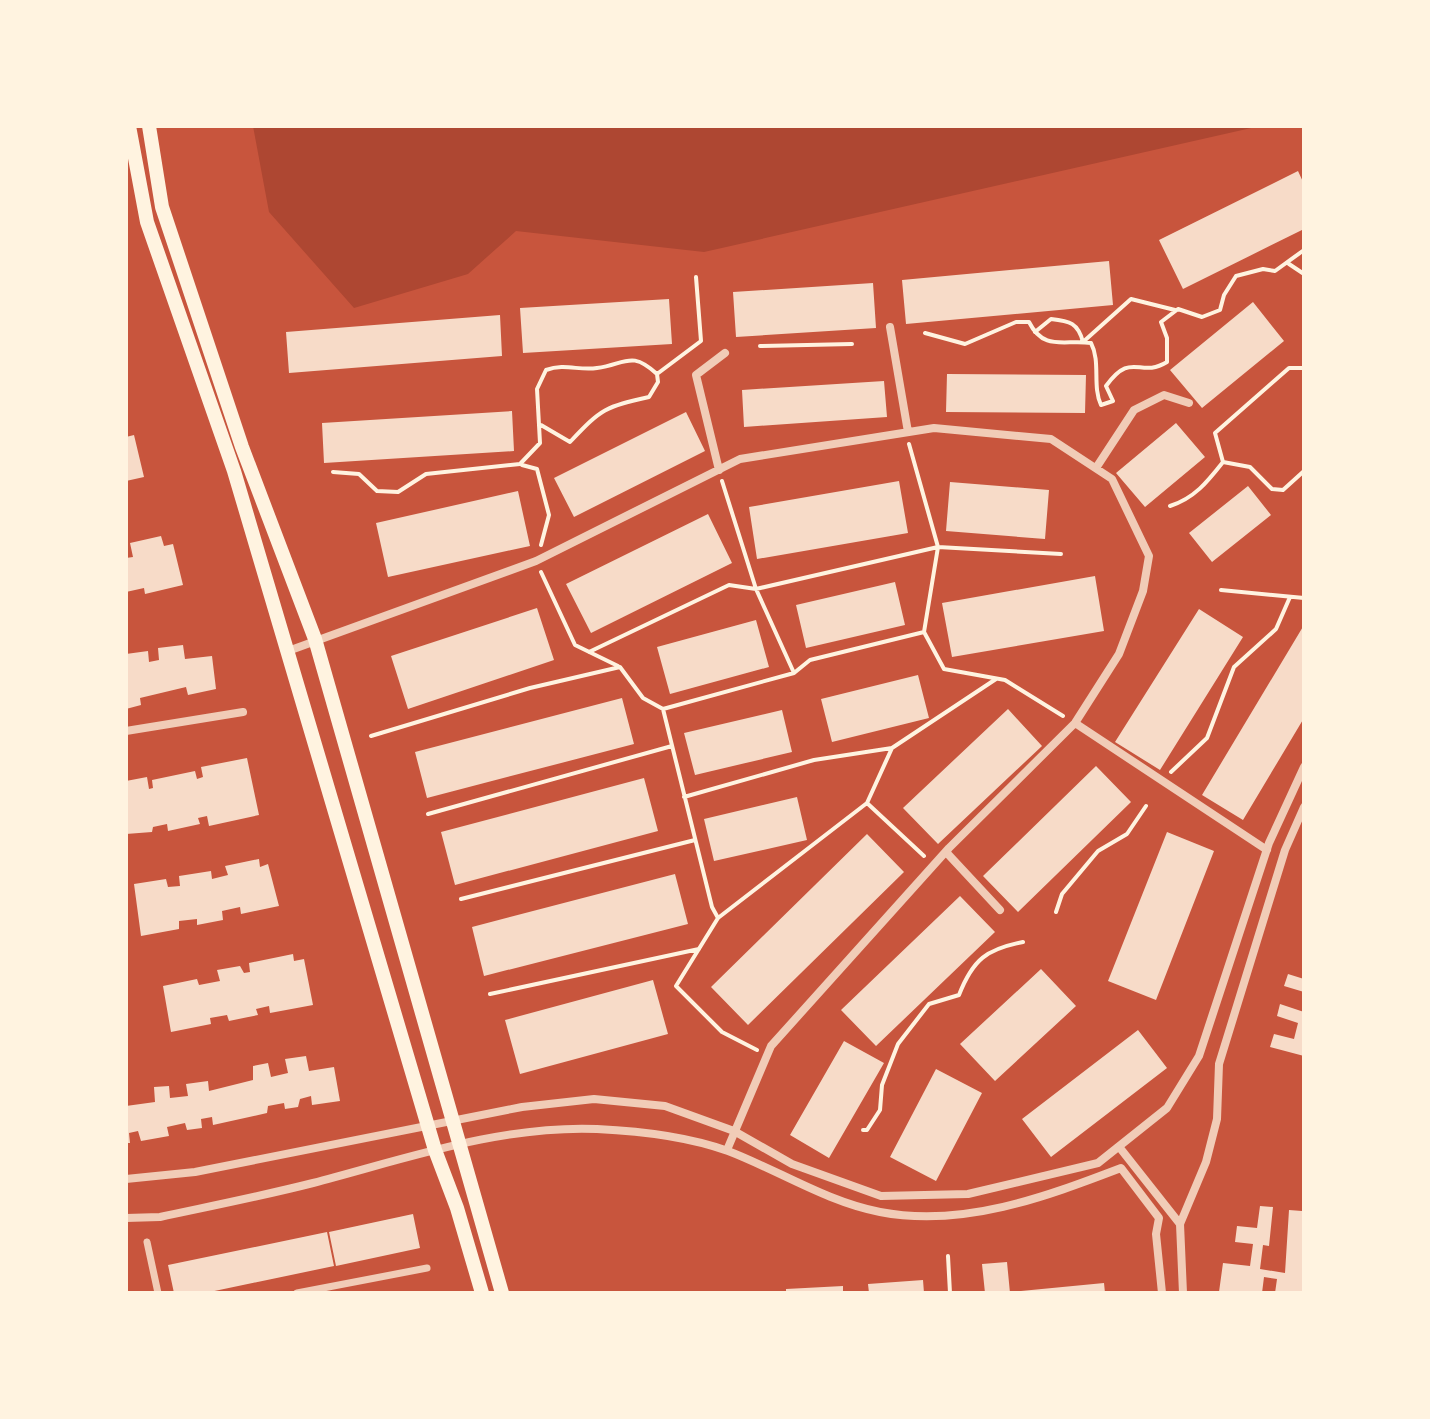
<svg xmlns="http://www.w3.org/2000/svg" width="1430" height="1419" viewBox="0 0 1430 1419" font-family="Georgia,serif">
	<rect width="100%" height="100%" fill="#c8553d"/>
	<!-- green -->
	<path fill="#ae4732" d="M 253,126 L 1260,126 L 704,252 L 516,231 L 468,274 L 354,308 L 269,212 Z"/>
	<!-- building -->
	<path fill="#f7dbc8" d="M 1298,171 L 1304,184 L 1304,229 L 1183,289 L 1159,240 Z
		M 1109,261 L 1113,305 L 906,324 L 902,280 Z
		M 873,283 L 876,328 L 736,337 L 733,292 Z
		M 669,299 L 672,344 L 523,353 L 520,308 Z
		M 1253,302 L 1284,341 L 1202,408 L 1170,370 Z
		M 500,315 L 502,356 L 289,373 L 286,332 Z
		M 947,374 L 1086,375 L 1085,413 L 946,412 Z
		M 884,381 L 887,417 L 744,427 L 742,390 Z
		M 512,411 L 514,451 L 324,463 L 322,423 Z
		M 686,412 L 705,451 L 574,517 L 554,478 Z
		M 1176,423 L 1205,457 L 1145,507 L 1116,473 Z
		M 134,435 L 144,477 L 126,481 L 126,437 Z
		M 899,481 L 908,533 L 757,559 L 749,507 Z
		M 950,482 L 1049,490 L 1045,539 L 946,531 Z
		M 1248,486 L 1271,515 L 1212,562 L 1189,533 Z
		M 518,491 L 530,546 L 388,577 L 376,523 Z
		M 708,514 L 732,563 L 591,633 L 566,584 Z
		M 161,536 L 164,546 L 173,544 L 183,585 L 145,594 L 144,588 L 126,592 L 126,558 L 133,557 L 130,543 Z
		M 1095,576 L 1104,631 L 952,657 L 942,603 Z
		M 895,582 L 905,625 L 806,648 L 796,605 Z
		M 537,608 L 554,660 L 408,709 L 391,656 Z
		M 1199,609 L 1243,637 L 1160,770 L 1115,742 Z
		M 756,620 L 769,667 L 670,694 L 657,647 Z
		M 1304,625 L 1304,718 L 1243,820 L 1202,795 Z
		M 183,645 L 185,659 L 212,656 L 216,689 L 188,695 L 186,687 L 140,698 L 141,705 L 126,709 L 126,654 L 148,651 L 149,662 L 159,660 L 158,648 Z
		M 918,675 L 929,718 L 832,742 L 821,699 Z
		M 622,698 L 634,744 L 427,798 L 415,752 Z
		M 1008,709 L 1042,746 L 938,844 L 903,808 Z
		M 782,710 L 792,752 L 695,775 L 684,733 Z
		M 247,758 L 259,815 L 209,826 L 207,816 L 198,818 L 200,824 L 168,831 L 167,824 L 153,827 L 152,832 L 126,834 L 126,781 L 147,777 L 149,789 L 153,788 L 152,780 L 195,771 L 197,779 L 203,777 L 201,767 Z
		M 1096,766 L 1131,802 L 1018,912 L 983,876 Z
		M 644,778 L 658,831 L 455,885 L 441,832 Z
		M 797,797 L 807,840 L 714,861 L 704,819 Z
		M 1167,832 L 1214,851 L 1156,1000 L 1108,981 Z
		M 867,834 L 904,872 L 748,1025 L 711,987 Z
		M 259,859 L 260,867 L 268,864 L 279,906 L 241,914 L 240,907 L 222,911 L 223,920 L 197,925 L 197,919 L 179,921 L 179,929 L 141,936 L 134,884 L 166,879 L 168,887 L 180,886 L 179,876 L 211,871 L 212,879 L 228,875 L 225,866 Z
		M 675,874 L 688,924 L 484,976 L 472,927 Z
		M 960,896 L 995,932 L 876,1046 L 841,1010 Z
		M 293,954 L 294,961 L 304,959 L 313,1005 L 270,1013 L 269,1006 L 256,1009 L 258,1015 L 229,1021 L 227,1015 L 210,1018 L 211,1024 L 171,1032 L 163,986 L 197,979 L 199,985 L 220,981 L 217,970 L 240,966 L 244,973 L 250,972 L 249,963 Z
		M 1041,969 L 1076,1006 L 995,1081 L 960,1044 Z
		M 1288,974 L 1304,979 L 1304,992 L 1284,986 Z
		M 653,980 L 668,1034 L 520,1074 L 505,1020 Z
		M 1280,1004 L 1304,1012 L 1304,1056 L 1270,1047 L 1274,1034 L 1294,1039 L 1298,1023 L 1277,1016 Z
		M 1138,1030 L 1167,1068 L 1051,1157 L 1022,1119 Z
		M 844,1041 L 884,1063 L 829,1158 L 790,1135 Z
		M 306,1056 L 309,1071 L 334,1067 L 340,1101 L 312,1105 L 311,1096 L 300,1099 L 298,1107 L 285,1109 L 284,1103 L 268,1106 L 267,1113 L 213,1125 L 212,1117 L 201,1119 L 202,1128 L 187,1130 L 185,1123 L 167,1127 L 169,1136 L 141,1141 L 138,1131 L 129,1133 L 130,1143 L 126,1143 L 126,1106 L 155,1102 L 154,1087 L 169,1086 L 170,1098 L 188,1096 L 186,1084 L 208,1081 L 209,1091 L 253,1080 L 253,1066 L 268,1063 L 271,1077 L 288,1073 L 285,1059 Z
		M 936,1069 L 982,1093 L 936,1181 L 890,1157 Z
		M 1260,1206 L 1273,1207 L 1269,1246 L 1263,1245 L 1260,1269 L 1285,1273 L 1289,1210 L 1302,1211 L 1304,1293 L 1275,1293 L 1277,1279 L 1264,1277 L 1262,1293 L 1219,1292 L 1223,1263 L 1250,1266 L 1253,1244 L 1235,1242 L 1237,1226 L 1257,1228 Z
		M 413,1214 L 420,1248 L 336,1266 L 329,1232 Z
		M 327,1232 L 334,1266 L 205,1293 L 174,1293 L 168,1265 Z
		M 1007,1262 L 1010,1293 L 985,1293 L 982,1264 Z
		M 923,1280 L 924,1293 L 869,1293 L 868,1284 Z
		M 1104,1283 L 1105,1293 L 1021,1293 L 1021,1291 Z
		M 843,1286 L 843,1293 L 786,1293 L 786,1289 Z"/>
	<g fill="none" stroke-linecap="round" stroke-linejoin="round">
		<!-- path -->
		<path stroke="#fff3e0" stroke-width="4" d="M 1289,264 L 1304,274
			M 1035,332 L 1051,319 C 1070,321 1078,323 1083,342
			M 925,333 L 965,344 L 1016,322 L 1029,322 C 1044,352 1065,339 1091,343 C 1101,362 1092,386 1101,405 L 1113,401 L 1106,386 C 1132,350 1139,379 1167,362 L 1167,338 L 1161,322 L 1178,309 L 1202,317 L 1220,310 L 1224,295 L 1236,276 L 1263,269 L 1275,271 L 1304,250
			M 1083,342 L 1131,299 L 1175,310
			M 760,346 L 852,344
			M 1304,368 L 1289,368 L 1215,433 L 1223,462 L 1250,467 L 1272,489 L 1283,490 L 1304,471
			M 657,374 L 701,341 L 696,277
			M 909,444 L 938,547 L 924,632
			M 522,465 L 537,469 L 549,515 L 541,545
			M 333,472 L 359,474 L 377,491 L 398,492 L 426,474 L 520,464 L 540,443 L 537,389 L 546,370 C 565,363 579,371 597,368 C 626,364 631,350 657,374 L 658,382 L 649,397 C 605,407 602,408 570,442 L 541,425
			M 722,481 L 756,589 L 794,673
			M 1170,506 C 1195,498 1208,481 1223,462
			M 541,572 L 575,645 L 618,666
			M 1221,590 L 1304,598
			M 589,652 L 729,585 L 756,589 L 938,547 L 1061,554
			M 663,709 L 712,907 L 718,918 L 676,986 L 722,1032 L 757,1050
			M 371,736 L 530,688 L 620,667 L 643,698 L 663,709 L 794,673 L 810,660 L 924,632 L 944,669 L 1005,680 L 1063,716
			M 1171,772 L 1207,738 L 1234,667 L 1276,629 L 1290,597
			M 684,797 L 814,760 L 892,748
			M 867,803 L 924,856
			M 428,814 L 672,746
			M 461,899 L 695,840
			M 1056,912 L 1062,894 L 1098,851 L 1127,834 L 1146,806
			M 718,918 L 867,803 L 892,748 L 996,679
			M 490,994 L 699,949
			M 863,1130 L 867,1130 L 880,1110 L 882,1085 L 898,1044 L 929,1004 L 959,995 C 973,959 987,949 1023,942
			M 948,1256 L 950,1293"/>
		<!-- pedestrian -->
		<path stroke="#f1ccb7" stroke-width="7" d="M 147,1242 L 158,1293
			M 297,1293 L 427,1268"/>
		<!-- minor -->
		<path stroke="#f1ccb7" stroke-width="8" d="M 890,327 L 908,432
			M 1096,468 L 1134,410 L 1164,395 L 1189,403
			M 719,470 L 696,375 L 725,353
			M 288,651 L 536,561 L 740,459 L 934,428 L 1051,439 L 1112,479 L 1149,556 L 1143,591 L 1119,654 L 1075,723 L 949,848 L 771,1046 L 727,1150
			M 1075,723 L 1267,850
			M 126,731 L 243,712
			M 946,852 L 1000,910
			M 1120,1148 L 1180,1224
			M 126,1179 L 195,1172 L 522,1107 L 594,1099 L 665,1106 L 734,1131 L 792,1164 L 881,1196 L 968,1194 L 1098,1163 L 1167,1108 L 1199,1056 L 1269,843 L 1304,767
			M 126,1218 L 160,1217 C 211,1206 262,1196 313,1183 C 405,1159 501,1125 597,1129 C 640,1131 689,1137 728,1151 C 778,1170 827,1202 880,1212 C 963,1228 1045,1197 1121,1168 L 1159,1218 L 1156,1234 L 1162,1293
			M 1183,1293 L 1180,1224 L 1206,1162 L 1217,1119 L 1219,1064 L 1285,850 L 1304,807"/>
		<!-- secondary -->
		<path stroke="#fff3e0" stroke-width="14" d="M 129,126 L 147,222 L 234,471 L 435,1150 L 457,1208 L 482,1293
			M 149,126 L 162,207 L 242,447 L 315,639 L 502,1293"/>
	</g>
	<!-- border -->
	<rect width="1430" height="1419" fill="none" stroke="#fff3e0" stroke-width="256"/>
</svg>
